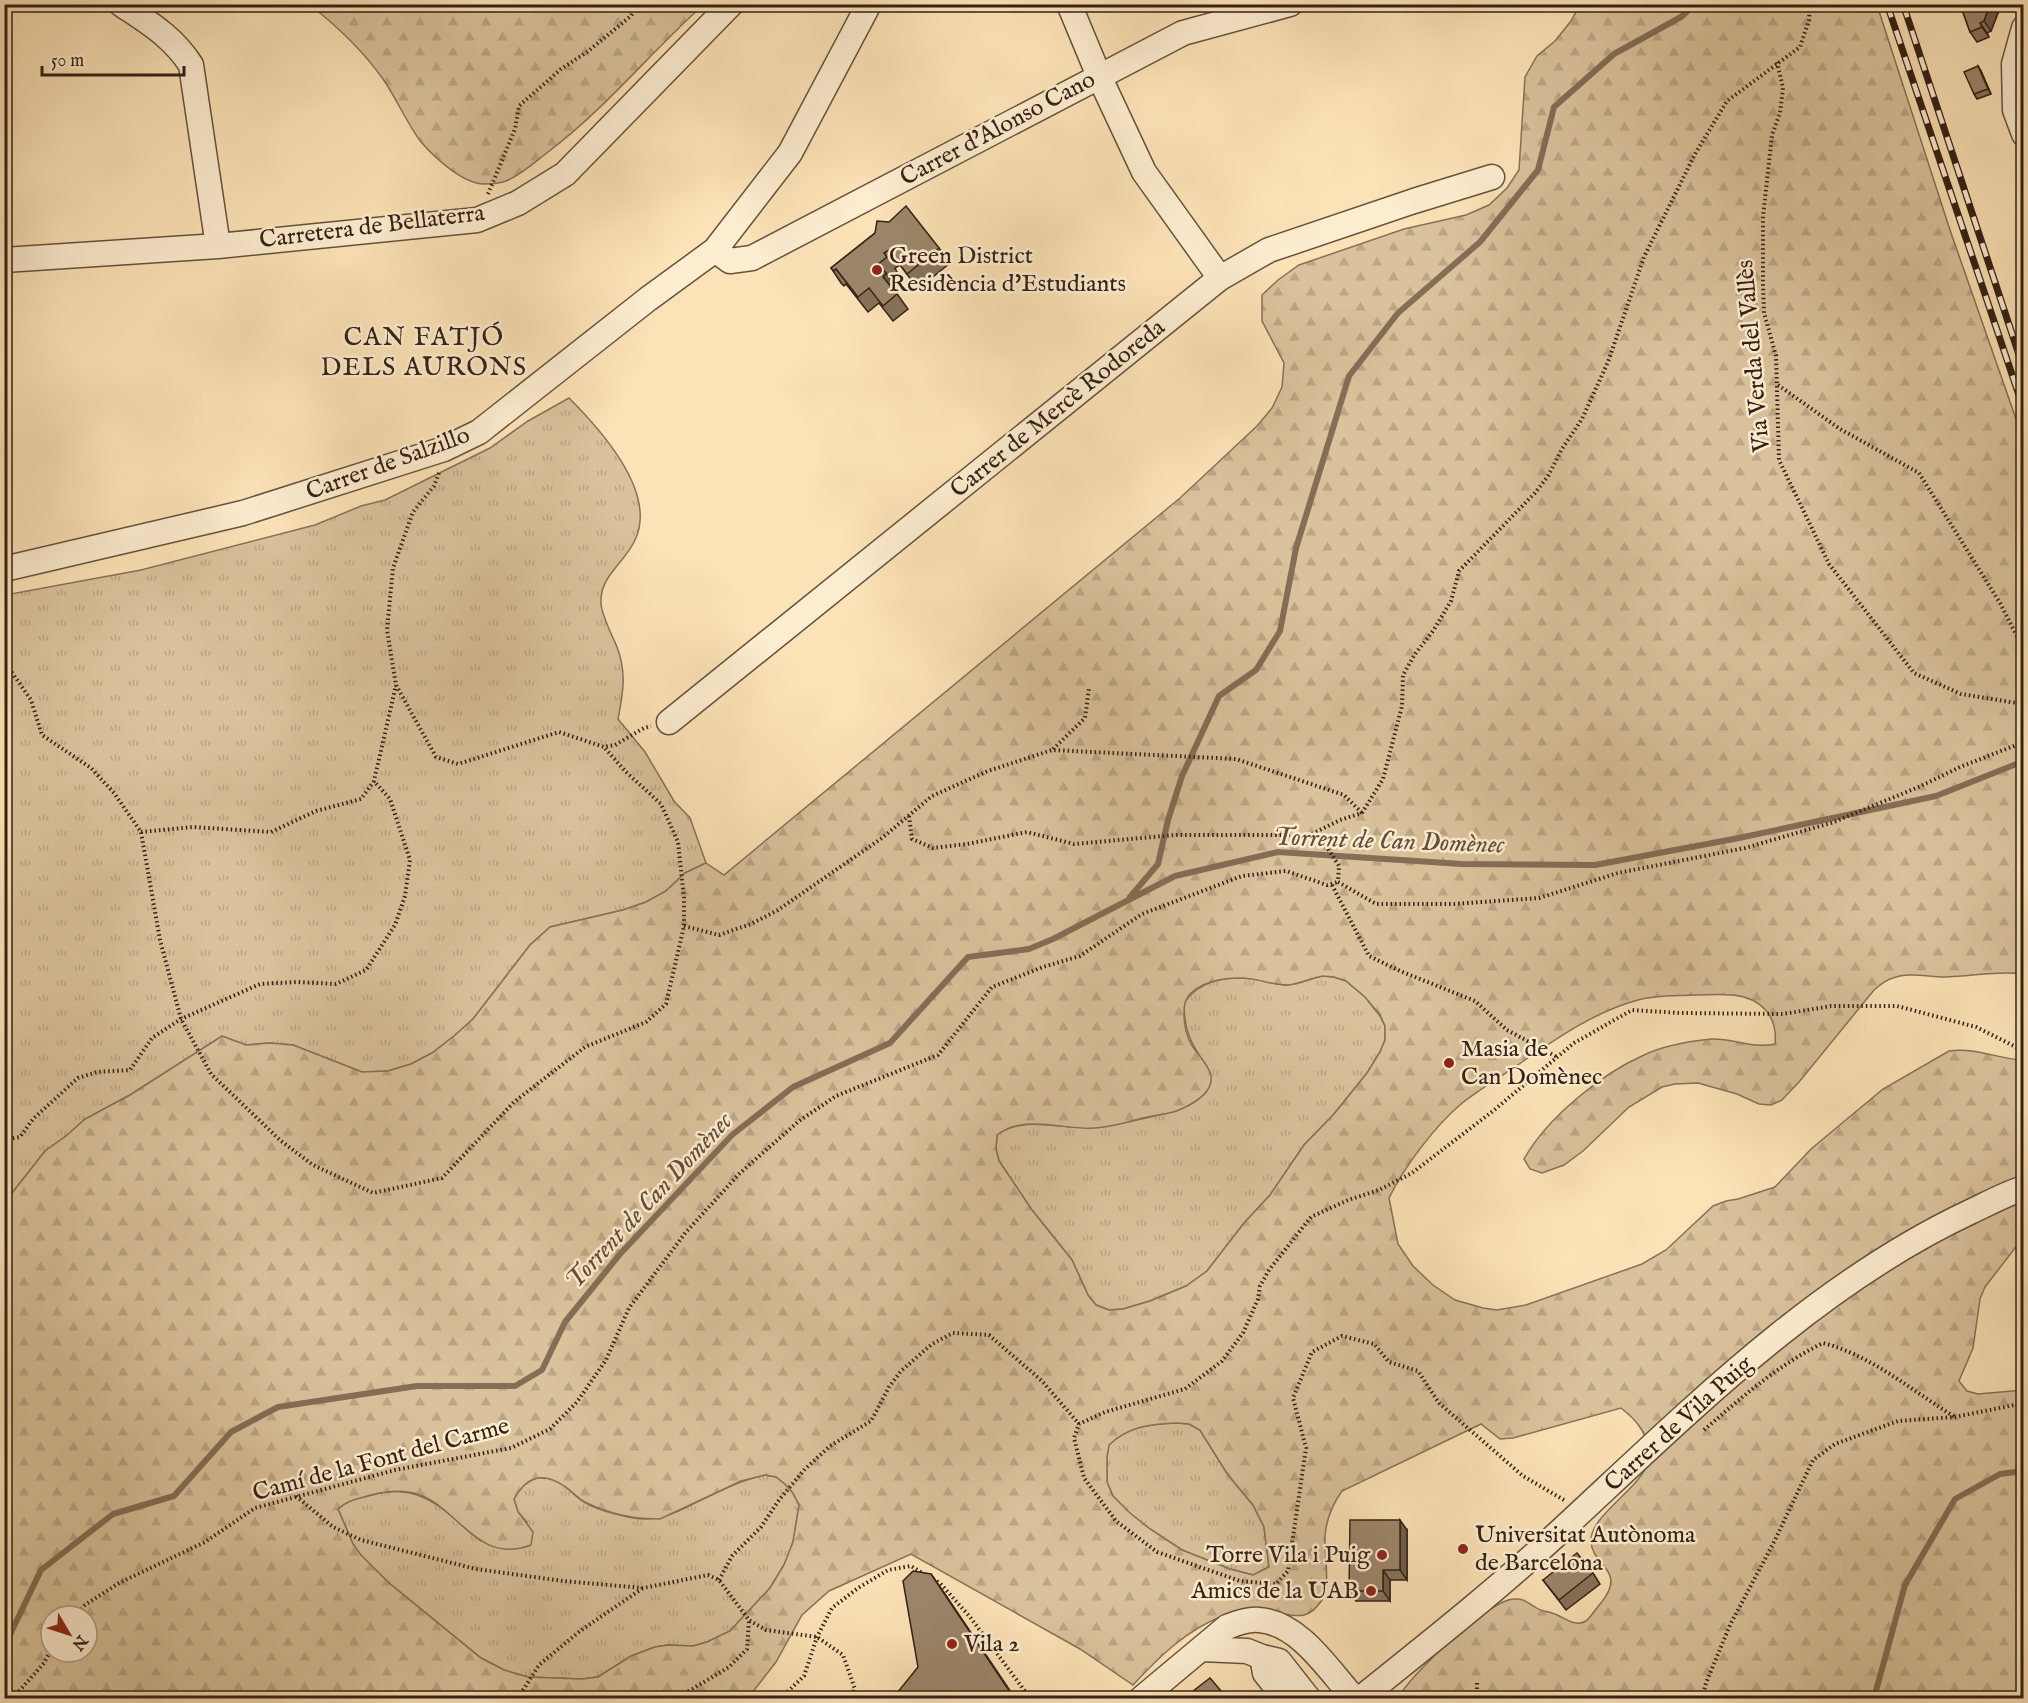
<svg xmlns="http://www.w3.org/2000/svg" width="2028" height="1703" viewBox="0 0 2028 1703" font-family="'IM FELL English',serif">
	<defs>
		<pattern id="grass-tufts" width="24" height="20" patternUnits="userSpaceOnUse" patternTransform="scale(1.5)"><rect width="24" height="20" fill="#dac29c"/><path d="M3 7l-1-3M5 7V3M7 7l1-3M15 17l-1-3M17 17v-4M19 17l1-3" fill="none" stroke="#bca686"/></pattern>
		<pattern id="forest-firs" width="22" height="20" patternUnits="userSpaceOnUse" patternTransform="scale(1.5)"><rect width="22" height="20" fill="#dac29c"/><path d="M5 1l3.5 6h-7zM16 11l3.5 6h-7z" fill="#bca686"/></pattern>
	</defs>
	<rect width="100%" height="100%" fill="#fce3b7"/>
	<filter id="stains"><feTurbulence type="fractalNoise" baseFrequency=".00333" numOctaves="4"/><feColorMatrix values="0 0 0 0 .2 0 0 0 0 .09 0 0 0 0 .02 0 0 0 .5 -.17"/></filter>
	<radialGradient id="worn" r=".72"><stop offset=".6" stop-color="#630" stop-opacity="0"/><stop offset="1" stop-color="#630" stop-opacity=".3"/></radialGradient>
	<!-- grass -->
	<path fill="url(#grass-tufts)" stroke="#867259" stroke-width="1.5" d="M 569,398 C 600,429 658,492 635,540 C 625,563 599,576 601,604 C 602,616 612,635 617,647 C 627,673 623,693 618,719 L 645,752 L 674,801 L 690,818 L 706,863 L 685,873 L 666,891 L 646,902 L 623,910 L 550,927 L 530,945 L 473,1019 L 454,1036 L 432,1053 L 411,1064 L 388,1071 L 362,1072 L 293,1045 L 269,1043 L 246,1045 L 222,1036 L 130,1095 L 85,1119 L 66,1136 L 45,1151 L 5,1202 L 5,595 L 141,570 L 315,525 L 361,506 L 385,500 L 490,448 L 528,421 Z
		M 1323,976 L 1334,977 L 1346,981 L 1365,997 L 1380,1016 L 1385,1026 L 1385,1040 L 1380,1052 L 1367,1073 L 1334,1114 L 1304,1145 L 1270,1195 L 1244,1223 L 1207,1271 L 1186,1286 L 1150,1301 L 1123,1309 L 1109,1310 L 1096,1305 L 1088,1295 L 1072,1260 L 1032,1210 L 999,1161 L 996,1149 L 997,1135 C 1024,1114 1065,1131 1097,1127 C 1124,1124 1151,1117 1179,1110 L 1205,1064 C 1190,1042 1184,1030 1184,1003 C 1198,982 1224,976 1250,978 C 1263,980 1274,985 1287,985 C 1300,985 1310,978 1323,976 Z
		M 1177,1423 L 1189,1424 L 1200,1430 L 1228,1475 L 1253,1505 L 1264,1527 L 1269,1567 L 1253,1575 L 1230,1569 L 1182,1550 L 1150,1529 L 1129,1513 L 1113,1496 L 1107,1482 L 1107,1457 L 1109,1445 C 1128,1426 1151,1424 1177,1423 Z
		M 765,1475 L 776,1477 L 785,1484 L 793,1493 L 799,1505 L 793,1542 L 784,1565 L 770,1588 L 730,1631 L 707,1642 L 693,1646 L 668,1645 L 655,1647 L 631,1656 L 598,1677 L 582,1679 L 528,1677 L 504,1670 L 481,1658 L 389,1583 L 360,1555 L 353,1544 L 338,1509 C 349,1499 358,1499 372,1495 C 421,1481 446,1512 481,1541 L 527,1522 L 518,1512 L 514,1499 C 527,1476 544,1471 566,1487 C 572,1492 577,1498 584,1502 C 597,1510 630,1519 645,1519 C 660,1519 672,1514 685,1508 C 711,1496 736,1481 765,1475 Z"/>
	<!-- forest -->
	<path fill="url(#forest-firs)" stroke="#867259" stroke-width="1.5" fill-rule="evenodd" d="M 310,5 L 703,5 C 650,53 605,109 548,152 C 535,162 521,175 506,181 C 501,183 490,184 484,184 C 463,184 434,157 421,142 C 406,122 397,99 383,79 C 363,51 337,26 310,5 Z
		M 1580,5 L 1877,5 L 1950,230 L 2023,439 L 2023,974 C 1997,970 1971,977 1944,977 C 1928,977 1909,972 1893,978 C 1885,980 1880,985 1874,990 L 1799,1082 L 1782,1100 L 1771,1105 L 1759,1104 L 1737,1094 L 1698,1083 L 1675,1084 L 1662,1087 L 1629,1107 L 1583,1151 L 1564,1165 L 1542,1173 L 1530,1169 L 1524,1159 C 1547,1118 1601,1074 1644,1055 C 1663,1046 1691,1041 1711,1039 C 1733,1038 1753,1049 1775,1044 C 1778,1016 1761,998 1733,995 C 1720,994 1706,995 1692,995 C 1674,996 1656,995 1638,1000 C 1597,1011 1560,1036 1525,1060 C 1504,1075 1481,1088 1461,1104 C 1435,1126 1404,1167 1389,1198 L 1398,1244 L 1413,1266 L 1433,1285 L 1455,1300 L 1483,1308 L 1497,1310 L 1526,1305 L 1642,1264 L 1666,1250 L 1713,1206 L 1726,1201 L 1738,1199 L 1775,1187 L 1811,1149 L 1883,1089 L 1949,1051 C 1975,1047 1998,1059 2023,1060 L 2022,1239 L 1985,1287 L 1980,1299 L 1973,1348 L 1959,1381 L 1967,1391 L 1978,1394 L 2023,1390 L 2023,1698 L 1398,1698 C 1410,1675 1488,1600 1514,1599 C 1524,1598 1527,1603 1535,1607 C 1540,1611 1546,1611 1552,1613 C 1563,1616 1574,1628 1586,1621 C 1591,1617 1596,1608 1601,1603 C 1627,1570 1594,1567 1591,1543 C 1588,1516 1641,1489 1648,1462 C 1649,1458 1648,1452 1648,1448 C 1646,1431 1635,1419 1621,1408 L 1513,1438 L 1500,1439 L 1481,1424 L 1342,1491 C 1332,1505 1326,1519 1325,1537 C 1324,1554 1331,1586 1322,1600 C 1308,1621 1297,1616 1278,1613 C 1269,1611 1231,1613 1223,1616 C 1187,1629 1158,1658 1133,1685 L 1080,1649 L 911,1554 L 829,1591 L 802,1615 L 776,1662 L 748,1698 L 5,1698 L 5,1202 L 45,1151 L 66,1136 L 85,1119 L 130,1095 L 222,1036 L 246,1045 L 269,1043 L 293,1045 L 362,1072 L 388,1071 L 411,1064 L 432,1053 L 454,1036 L 473,1019 L 530,945 L 550,927 L 623,910 L 646,902 L 666,891 L 685,873 L 706,863 L 724,875 L 1180,498 L 1257,426 L 1272,408 L 1282,387 L 1284,363 L 1262,321 L 1262,295 L 1278,280 L 1299,265 L 1404,229 L 1466,215 L 1489,205 L 1507,188 L 1519,170 L 1525,77 L 1537,56 L 1555,41 L 1571,21 ZM 1323,976 L 1334,977 L 1346,981 L 1365,997 L 1380,1015 L 1385,1026 L 1385,1040 L 1380,1052 L 1367,1073 L 1334,1114 L 1304,1145 L 1270,1195 L 1244,1223 L 1207,1271 L 1186,1286 L 1150,1301 L 1123,1309 L 1109,1310 L 1096,1305 L 1088,1295 L 1072,1260 L 1032,1210 L 999,1161 L 996,1149 L 997,1135 C 1023,1114 1063,1130 1095,1128 C 1110,1127 1125,1123 1139,1119 C 1152,1115 1167,1115 1179,1110 C 1193,1104 1214,1093 1211,1075 C 1208,1064 1197,1054 1191,1044 C 1186,1035 1184,1024 1184,1013 C 1184,1005 1185,999 1191,993 C 1205,979 1233,976 1252,979 C 1264,981 1275,985 1288,985 C 1300,984 1310,978 1323,976 ZM 1178,1423 L 1189,1424 L 1200,1430 L 1228,1475 L 1253,1505 L 1264,1527 L 1269,1567 L 1253,1575 L 1230,1569 L 1182,1550 L 1150,1529 L 1130,1513 L 1113,1496 L 1107,1482 L 1107,1457 L 1109,1445 C 1128,1426 1151,1424 1178,1423 ZM 765,1475 L 776,1477 L 785,1484 L 793,1493 L 799,1505 L 793,1542 L 784,1565 L 770,1588 L 730,1631 L 707,1642 L 693,1646 L 668,1645 L 655,1647 L 631,1656 L 598,1677 L 582,1679 L 528,1677 L 504,1670 L 481,1658 L 389,1583 L 361,1555 L 353,1544 L 338,1509 C 349,1499 358,1499 371,1495 C 383,1492 395,1490 408,1492 C 456,1498 473,1567 531,1545 L 533,1532 L 518,1512 L 514,1499 C 526,1477 542,1471 564,1486 C 572,1491 578,1499 587,1503 C 608,1514 636,1519 660,1519 L 741,1481 ZM 51,1616 L 87,1616 L 87,1652 L 51,1652 Z"/>
	<g fill="none" stroke-linecap="round" stroke-linejoin="round">
		<!-- stream -->
		<path stroke="#836e56" stroke-width="6" d="M 1130,897 L 1158,864 L 1168,820 L 1182,776 L 1219,696 L 1256,670 L 1280,631 L 1296,548 L 1349,376 L 1398,313 L 1480,242 L 1538,170 L 1554,107 L 1614,54 L 1681,17 L 1695,4
			M 4,1647 L 41,1570 L 113,1514 L 174,1496 L 231,1432 L 278,1407 L 417,1386 L 515,1386 L 542,1370 L 565,1322 L 620,1254 L 732,1135 L 793,1087 L 890,1043 L 968,957 L 1029,949 L 1053,939 L 1175,876 L 1278,852 L 1462,864 L 1595,865 L 1739,838 L 1936,796 L 2024,761
			M 1874,1698 L 1905,1585 L 1955,1499 L 2000,1474 L 2024,1471"/>
		<defs>
			<path id="minor" d="M 121,4 C 149,23 172,36 191,65 L 218,246
				M 1069,4 L 1099,76 L 1144,172 L 1220,278
				M 2024,28 L 2014,64 L 2015,110 L 2024,134
				M 715,250 L 730,261 L 752,258 L 1183,33 L 1290,4
				M 4,260 L 218,246 L 477,220 L 518,203 L 565,174 L 731,4
				M 4,569 L 243,513 L 444,449 L 479,432 L 648,299 L 715,250 L 790,153 L 869,4
				M 669,722 L 1220,278 L 1269,250 L 1414,201 L 1492,177
				M 1202,1649 L 1247,1651 L 1262,1657 L 1279,1661 L 1308,1698
				M 1262,1657 L 1265,1673 L 1285,1698
				M 1142,1698 L 1227,1627 C 1237,1623 1249,1619 1259,1620 C 1300,1623 1329,1671 1354,1698
				M 1361,1698 C 1427,1645 1494,1592 1556,1535 C 1683,1418 1812,1286 1970,1212 C 1987,1204 2005,1194 2024,1188"/>
		</defs>
		<!-- minor casing -->
		<use href="#minor" stroke="#65523e" stroke-width="27"/>
		<!-- path -->
		<path stroke="#332116" stroke-width="4" stroke-dasharray="1.5 3" stroke-linecap="butt" d="M 1777,62 L 1783,88 L 1780,113 L 1772,135 L 1763,217 L 1763,284 L 1764,313 L 1776,356 L 1779,460 L 1829,564 L 1914,673 L 1961,694 L 2017,703 L 2024,708
			M 488,194 L 515,129 L 519,106 L 561,69 L 587,52 L 631,16 L 638,4
			M 1778,385 L 1840,429 L 1919,473 L 2000,603 L 2024,650
			M 439,473 L 434,486 L 413,512 L 393,568 L 387,630 L 396,685 L 436,757 L 458,764 L 559,732 L 604,747 L 615,745 L 644,728 L 651,726
			M 4,661 L 31,700 L 42,735 L 91,768 L 114,793 L 141,832 L 160,940 L 181,1019 L 211,1074 L 281,1141 L 313,1165 L 373,1193 L 442,1178 L 514,1102 L 585,1047 L 646,1022 L 666,1004 L 684,926 L 684,898 L 678,842 L 661,804 L 626,772 L 604,747
			M 1053,749 L 1085,718 L 1089,688
			M 1362,813 L 1383,779 L 1402,706 L 1403,675 L 1415,654 L 1433,631 L 1451,601 L 1459,571 L 1535,493 L 1548,476 L 1562,449 L 1582,419 L 1608,362 L 1644,257 L 1695,154 L 1727,101 L 1800,47 L 1809,20 L 1810,4
			M 909,816 L 912,839 L 933,848 L 967,844 L 1027,832 L 1074,844 L 1175,835 L 1311,835 L 1325,844 L 1339,866 L 1338,882
			M 141,832 L 193,827 L 271,832 L 316,811 L 361,799 L 374,781 L 396,685
			M 1312,834 L 1340,820 L 1362,813
			M 1338,882 L 1376,904 L 1454,904 L 1539,898 L 1618,873 L 1745,848 L 1834,822 L 1921,786 L 1960,767 L 2024,742
			M 1332,885 L 1369,956 L 1400,971 L 1475,1001 L 1507,1030 L 1557,1057
			M 684,926 L 719,935 L 751,924 L 778,910 L 882,838 L 932,796 L 988,771 L 1052,750 L 1236,759 L 1344,795 L 1362,813
			M 4,1140 L 20,1137 L 33,1119 L 78,1078 L 97,1072 L 130,1070 L 152,1038 L 181,1019 L 260,984 L 297,982 L 336,984 L 366,970 L 395,925 L 405,896 L 410,860 L 390,799 L 374,781
			M 2016,1404 L 2024,1408
			M 1704,1430 C 1742,1397 1778,1365 1823,1343 C 1873,1356 1912,1391 1955,1417
			M 296,1496 L 333,1527 L 361,1540 L 476,1569 L 563,1581 L 643,1588 L 708,1575 L 719,1580 L 749,1620 L 766,1630 L 817,1637 L 843,1655 L 855,1689 L 850,1698
			M 1564,1500 L 1523,1476 L 1439,1403 L 1418,1371 L 1389,1362 L 1374,1344 L 1342,1336 L 1312,1352 L 1293,1398 L 1306,1448 L 1288,1571 L 1276,1584 L 1240,1581 L 1157,1552 L 1116,1521 L 1084,1478 L 1074,1438 L 1079,1424 L 1105,1412 L 1185,1389 L 1222,1361 L 1243,1333 L 1258,1299 L 1260,1286 L 1269,1270 L 1311,1217 L 1348,1200 L 1379,1190 L 1412,1173 L 1493,1111 L 1574,1043 L 1632,1010 L 1680,1013 L 1783,1014 L 1831,1006 L 1897,1006 L 1976,1027 L 2024,1051
			M 933,1579 L 940,1583 L 970,1617 L 1030,1698
			M 719,1580 L 732,1556 L 761,1527 L 779,1500 L 805,1469 L 830,1446 L 871,1421 L 889,1387 L 901,1371 L 932,1344 L 953,1333 L 989,1335 L 1042,1381 L 1079,1424
			M 75,1616 L 85,1605 L 119,1583 L 205,1542 L 255,1508 L 395,1470 L 511,1448 L 550,1429 L 577,1402 L 606,1360 L 629,1308 L 686,1232 L 740,1173 L 799,1121 L 836,1096 L 938,1055 L 992,987 L 1043,967 L 1080,956 L 1142,914 L 1242,876 L 1286,871 L 1327,885 L 1338,882
			M 1477,1683 L 1477,1698
			M 13,1698 L 44,1663 L 51,1650
			M 518,1698 L 539,1665 L 580,1631 L 643,1588
			M 682,1698 L 689,1691 L 729,1667 L 747,1649 L 749,1620
			M 781,1698 L 804,1676 L 817,1637 L 832,1608 L 858,1588 L 888,1570 L 911,1566 L 924,1574
			M 1702,1698 L 1706,1683 L 1730,1625 L 1775,1540 L 1813,1460 L 1835,1444 L 1898,1421 L 1955,1417 L 2024,1403"/>
		<!-- minor -->
		<use href="#minor" stroke="#fdedd0" stroke-width="24"/>
		<defs>
			<path id="rail" d="M 1887,4 L 2024,410
				M 1903,4 L 2024,370"/>
		</defs>
		<!-- rail casing -->
		<use href="#rail" stroke="#332116" stroke-width="7"/>
		<!-- rail -->
		<use href="#rail" stroke="#fdedd0" stroke-width="4.5" stroke-dasharray="14" stroke-linecap="butt"/>
	</g>
	<!-- wall -->
	<path fill="#86735b" stroke="#332116" stroke-width="1.5" d="M 1960,4 L 1999,4 L 2000,7 L 1996,8 L 1998,13 L 1991,31 L 1987,33 L 1989,37 L 1977,42 L 1970,32 Z
		M 1978,66 L 1981,71 L 1991,94 L 1977,99 L 1974,94 Z
		M 875,233 L 939,248 L 950,263 L 918,289 L 900,265 L 895,268 L 897,272 L 889,278 L 897,288 L 895,291 L 908,309 L 893,321 L 879,303 L 868,312 L 846,284 L 844,286 L 841,283 L 831,268 Z
		M 1407,1530 L 1407,1580 L 1390,1580 L 1390,1601 L 1356,1601 L 1349,1591 Z
		M 1593,1573 L 1600,1584 L 1566,1610 L 1543,1580 Z"/>
	<!-- shaded-wall -->
	<path fill="#6d5e4a" stroke="#332116" stroke-width="1.5" d="M 1990,4 L 1993,4 L 1998,13 L 1991,31 L 1984,21 Z
		M 1980,23 L 1987,33 L 1989,37 L 1982,27 Z
		M 1978,66 L 1981,71 L 1991,94 L 1988,89 Z
		M 886,273 L 897,288 L 894,292 L 883,277 Z
		M 1400,1520 L 1407,1530 L 1407,1580 L 1400,1570 Z
		M 1383,1570 L 1390,1580 L 1390,1601 L 1383,1591 Z
		M 931,1574 L 945,1594 L 1015,1698 L 1014,1698 Z
		M 966,1691 L 971,1698 L 959,1698 Z"/>
	<!-- building -->
	<path fill="#9c866a" stroke="#332116" stroke-width="1.5" d="M 1960,4 L 1990,4 L 1984,21 L 1980,23 L 1982,27 L 1970,32 Z
		M 1978,66 L 1988,89 L 1974,94 L 1964,72 Z
		M 906,206 L 939,248 L 907,274 L 889,250 L 884,253 L 887,257 L 878,264 L 886,273 L 883,277 L 897,294 L 883,306 L 869,288 L 858,297 L 836,269 L 834,271 L 831,268 L 875,233 L 877,221 L 889,222 Z
		M 2024,235 L 2024,246 L 2018,239 Z
		M 1350,1520 L 1400,1520 L 1400,1570 L 1383,1570 L 1383,1591 L 1349,1591 Z
		M 1577,1553 L 1593,1573 L 1559,1600 L 1543,1580 Z
		M 913,1571 L 931,1574 L 1014,1698 L 971,1698 L 966,1691 L 959,1698 L 893,1698 L 918,1667 L 903,1581 Z
		M 1210,1678 L 1227,1698 L 1184,1698 Z"/>
	<!-- markers -->
	<g fill="#8f2418" stroke="#fdedd0" stroke-width="2">
		<circle cx="877" cy="270" r="6"/>
		<circle cx="1449" cy="1063" r="6"/>
		<circle cx="1463" cy="1549" r="6"/>
		<circle cx="1382" cy="1555" r="6"/>
		<circle cx="1371" cy="1591" r="6"/>
		<circle cx="952" cy="1644" r="6"/>
	</g>
	<g text-anchor="middle" dominant-baseline="central" stroke-width="5" stroke-linejoin="round" paint-order="stroke">
		<!-- street labels -->
		<g font-size="24" fill="#332116" stroke="#fdedd0">
			<text transform="translate(998 129) rotate(-28)">Carrer d'Alonso Cano</text>
			<text transform="translate(372 227) rotate(-7)">Carretera de Bellaterra</text>
			<text transform="translate(1754 356) rotate(-95)">Via Verda del Vallès</text>
			<text transform="translate(1058 409) rotate(-39)">Carrer de Mercè Rodoreda</text>
			<text transform="translate(388 464) rotate(-20)">Carrer de Salzillo</text>
			<text transform="translate(1679 1424) rotate(-42)">Carrer de Vila Puig</text>
			<text transform="translate(381 1460) rotate(-15)">Camí de la Font del Carme</text>
		</g>
		<!-- poi labels -->
		<g font-size="24" fill="#332116" stroke="#fdedd0" text-anchor="start">
			<text x="889" y="256">Green District<tspan x="889" dy="28">Residència d'Estudiants</tspan></text>
			<text x="1461" y="1049">Masia de<tspan x="1461" dy="28">Can Domènec</tspan></text>
			<text x="1475" y="1535">Universitat Autònoma<tspan x="1475" dy="28">de Barcelona</tspan></text>
			<text x="1370" y="1555" text-anchor="end">Torre Vila i Puig</text>
			<text x="1359" y="1591" text-anchor="end">Amics de la UAB</text>
			<text x="964" y="1644">Vila 2</text>
		</g>
		<!-- neighbourhood labels -->
		<g font-size="26" letter-spacing="1.5" fill="#332116" stroke="#fdedd0">
			<text x="424" y="337">CAN FATJÓ<tspan x="424" dy="30">DELS AURONS</tspan></text>
		</g>
		<!-- water labels -->
		<g font-size="26" font-style="italic" fill="#624e3b" stroke="#fdedd0">
			<text transform="translate(1389 841) rotate(2)">Torrent de Can Domènec</text>
			<text transform="translate(649 1201) rotate(-47)">Torrent de Can Domènec</text>
		</g>
	</g>
	<!-- margin -->
	<rect width="2028" height="1703" fill="none" stroke="#fce3b7" stroke-width="24"/>
	<rect x="6" y="6" width="2016" height="1691" fill="none" stroke="#332116" stroke-width="3"/>
	<rect x="12" y="12" width="2004" height="1679" fill="none" stroke="#332116" stroke-width="1.5"/>
	<!-- north arrow -->
	<g transform="translate(69 1634) rotate(129)"><circle r="28" fill="#fdedd0" stroke="#ac9b86" stroke-width="1.5"/>
	<path d="M0-4.5L10 22L0 15L-10 22Z" fill="#8f2418"/>
	<text y="-9" font-size="16" font-weight="bold" text-anchor="middle" fill="#332116">N</text>
	</g>
	<!-- scale -->
	<path d="M42 66v9h142v-9" fill="none" stroke="#332116" stroke-width="3"/>
	<text x="51" y="66" font-size="18" fill="#332116" stroke="#fdedd0" stroke-width="4.5" paint-order="stroke">50 m</text>
	<rect width="100%" height="100%" filter="url(#stains)"/>
	<rect width="100%" height="100%" fill="url(#worn)"/>
</svg>
